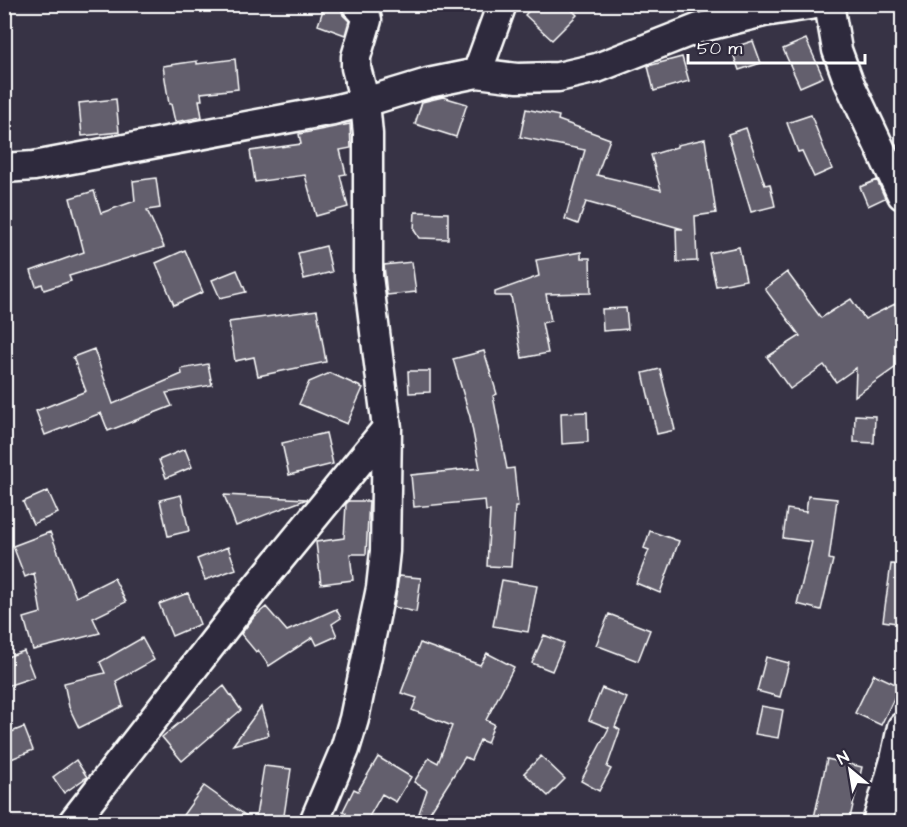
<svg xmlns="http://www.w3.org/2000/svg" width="907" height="827" viewBox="0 0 907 827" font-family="'Architects Daughter',sans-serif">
	<rect width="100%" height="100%" fill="#373345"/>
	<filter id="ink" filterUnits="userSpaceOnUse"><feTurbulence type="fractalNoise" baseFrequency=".0167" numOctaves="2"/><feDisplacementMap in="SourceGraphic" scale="12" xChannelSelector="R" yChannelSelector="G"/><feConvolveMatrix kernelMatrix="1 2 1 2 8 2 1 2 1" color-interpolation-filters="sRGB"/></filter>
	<g filter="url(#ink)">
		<!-- building -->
		<path fill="#635f6d" stroke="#fff" stroke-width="1.5" d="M 325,4 L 340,4 L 343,15 L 349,21 L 345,35 L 318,25 Z
			M 535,4 L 566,4 L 577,15 L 552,40 L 525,15 Z
			M 806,39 L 823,77 L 800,87 L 783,49 Z
			M 753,41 L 761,63 L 739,70 L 731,48 Z
			M 682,57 L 689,81 L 654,91 L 648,66 Z
			M 235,59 L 238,89 L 201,93 L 202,100 L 199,100 L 202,117 L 175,122 L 171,104 L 169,104 L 163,66 L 197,61 L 197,64 Z
			M 443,97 L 467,104 L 456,137 L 415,124 L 422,102 Z
			M 116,99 L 119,132 L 82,136 L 79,103 Z
			M 526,109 L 559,116 L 558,120 L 610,139 L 597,175 L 661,190 L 651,155 L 677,147 L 677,145 L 705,139 L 716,213 L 695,216 L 697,261 L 677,262 L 676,229 L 683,229 L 586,202 L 578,224 L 565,219 L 585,150 L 520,137 Z
			M 811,115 L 832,169 L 814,177 L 802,151 L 798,152 L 787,123 Z
			M 350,124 L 351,148 L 340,150 L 346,174 L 340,175 L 348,207 L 316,216 L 305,175 L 255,182 L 250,151 L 301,144 L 299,134 Z
			M 746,128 L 765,185 L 770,184 L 775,206 L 751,212 L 728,134 Z
			M 156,178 L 160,208 L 147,210 L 164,247 L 69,276 L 71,281 L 44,290 L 42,284 L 36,286 L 31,271 L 84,252 L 70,198 L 94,191 L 101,213 L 135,201 L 133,181 Z
			M 877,180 L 885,198 L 868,206 L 860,187 Z
			M 415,212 L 448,213 L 448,239 L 419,238 L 414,230 Z
			M 326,246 L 332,272 L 304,279 L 298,253 Z
			M 739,247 L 746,280 L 716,286 L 709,253 Z
			M 185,250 L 203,292 L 174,305 L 156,263 Z
			M 581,252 L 581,258 L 590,258 L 591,293 L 546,294 L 551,321 L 542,323 L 548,353 L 522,358 L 511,296 L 495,296 L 495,292 L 539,276 L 536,260 Z
			M 412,262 L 416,292 L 387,295 L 384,265 Z
			M 237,270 L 246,292 L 220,298 L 212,280 Z
			M 787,272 L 821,318 L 851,299 L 865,319 L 903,300 L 903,362 L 855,396 L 856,368 L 836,382 L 824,365 L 790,389 L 767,357 L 800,336 L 765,289 Z
			M 626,308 L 628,329 L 603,331 L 602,309 Z
			M 317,310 L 326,362 L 258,376 L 254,357 L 235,361 L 229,322 Z
			M 94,349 L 113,404 L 182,374 L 181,369 L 208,364 L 212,385 L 166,393 L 172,406 L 108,431 L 101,413 L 45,435 L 36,411 L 86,391 L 73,357 Z
			M 484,351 L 497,394 L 493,396 L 507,469 L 514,468 L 518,507 L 515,507 L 511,567 L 487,566 L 490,511 L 486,511 L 485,500 L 414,507 L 411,475 L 480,468 L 470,417 L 453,359 Z
			M 660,369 L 675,430 L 657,434 L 643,373 Z
			M 408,371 L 430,371 L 430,392 L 409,393 Z
			M 330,373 L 363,388 L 347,424 L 299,404 L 309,382 Z
			M 587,412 L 588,442 L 562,444 L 561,413 Z
			M 855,415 L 875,416 L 874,443 L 854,442 Z
			M 326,433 L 333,464 L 289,475 L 282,443 Z
			M 185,449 L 192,467 L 166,478 L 159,460 Z
			M 48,491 L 58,513 L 33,524 L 23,502 Z
			M 181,495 L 189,531 L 168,536 L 160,500 Z
			M 224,495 L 307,499 L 236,526 Z
			M 808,496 L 837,499 L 829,559 L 833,560 L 821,610 L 797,604 L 812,542 L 783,538 L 787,509 L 806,512 Z
			M 349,501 L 369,501 L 366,554 L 350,554 L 353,580 L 321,584 L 316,542 L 344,538 L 346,504 Z
			M 650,531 L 679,541 L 660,593 L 636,583 L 649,550 L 644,548 Z
			M 50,532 L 76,597 L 114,578 L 126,602 L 93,618 L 100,633 L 33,650 L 24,618 L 41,613 L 34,573 L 25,577 L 13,546 Z
			M 228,547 L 236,569 L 205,580 L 197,559 Z
			M 891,564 L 903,565 L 903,624 L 883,621 Z
			M 399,576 L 421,578 L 416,612 L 394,607 Z
			M 502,580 L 537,586 L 528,632 L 493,626 Z
			M 188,593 L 200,624 L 172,636 L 159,604 Z
			M 266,607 L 287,631 L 336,609 L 341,618 L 332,624 L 337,636 L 317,645 L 313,637 L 269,666 L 258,650 L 256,652 L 241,634 L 254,617 Z
			M 609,614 L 650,630 L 638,661 L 596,645 Z
			M 544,635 L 564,643 L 552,671 L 532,663 Z
			M 142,638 L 154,660 L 116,681 L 123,706 L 79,728 L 69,707 L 64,683 L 105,673 L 100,662 Z
			M 420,643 L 480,665 L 487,653 L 514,667 L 486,720 L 494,724 L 487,743 L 480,740 L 471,760 L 465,757 L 427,817 L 419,813 L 427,790 L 414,782 L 429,758 L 438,763 L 452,726 L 412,710 L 417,698 L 401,693 Z
			M 24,651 L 34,677 L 4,687 L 4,658 Z
			M 766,657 L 789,663 L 780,697 L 757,691 Z
			M 874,674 L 900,686 L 881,725 L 855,713 Z
			M 224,686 L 241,710 L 182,761 L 162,737 Z
			M 602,688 L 627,698 L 615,727 L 620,730 L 607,767 L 611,769 L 599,791 L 581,781 L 609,728 L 589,720 Z
			M 761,706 L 783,710 L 778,738 L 755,734 Z
			M 261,707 L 269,735 L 233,745 Z
			M 24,727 L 33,750 L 4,762 L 4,735 Z
			M 541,756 L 565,779 L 548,796 L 524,773 Z
			M 378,757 L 411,777 L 396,802 L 382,794 L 366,822 L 340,822 L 346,813 L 343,811 L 354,789 L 358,791 Z
			M 827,759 L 862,767 L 849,822 L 813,822 Z
			M 76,760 L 87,777 L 64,793 L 53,777 Z
			M 264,766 L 291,769 L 283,822 L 193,822 L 183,815 L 204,786 L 255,822 Z"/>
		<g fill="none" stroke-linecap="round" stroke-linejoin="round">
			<defs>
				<path id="minor" d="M 829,4 L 837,50 L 848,80 L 902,195
					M 477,73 L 502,4
					M 4,168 L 34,166 L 333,110 L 365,102 L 428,83 L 477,73 L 517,78 L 558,77 L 597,68 L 699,28 L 764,12 L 816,4
					M 878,819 L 895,760 L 902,727
					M 73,822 L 251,594 L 387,428
					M 314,822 L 345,749 L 354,719 L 381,588 L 385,551 L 387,428 L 368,276 L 368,134 L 365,102 L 356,68 L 356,57 L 367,20 L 365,14 L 356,4"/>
			</defs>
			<!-- minor casing -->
			<use href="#minor" stroke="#fff" stroke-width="33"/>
			<!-- minor -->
			<use href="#minor" stroke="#2f2a3d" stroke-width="28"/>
		</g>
	</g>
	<!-- margin -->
	<rect width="907" height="827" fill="none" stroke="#2f2a3d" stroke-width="24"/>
	<rect x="12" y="12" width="883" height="803" fill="none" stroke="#fff" stroke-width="2" filter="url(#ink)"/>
	<!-- north arrow -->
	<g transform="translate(850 770) rotate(330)" stroke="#2f2a3d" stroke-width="4.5" paint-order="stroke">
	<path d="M0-4.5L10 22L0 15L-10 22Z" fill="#ffffff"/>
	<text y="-9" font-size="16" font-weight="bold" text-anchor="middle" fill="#ffffff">N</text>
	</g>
	<!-- scale -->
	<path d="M688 54v9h177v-9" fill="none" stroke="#ffffff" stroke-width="3"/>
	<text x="697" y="54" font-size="18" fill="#ffffff" stroke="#2f2a3d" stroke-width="4.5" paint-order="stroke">50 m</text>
</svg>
